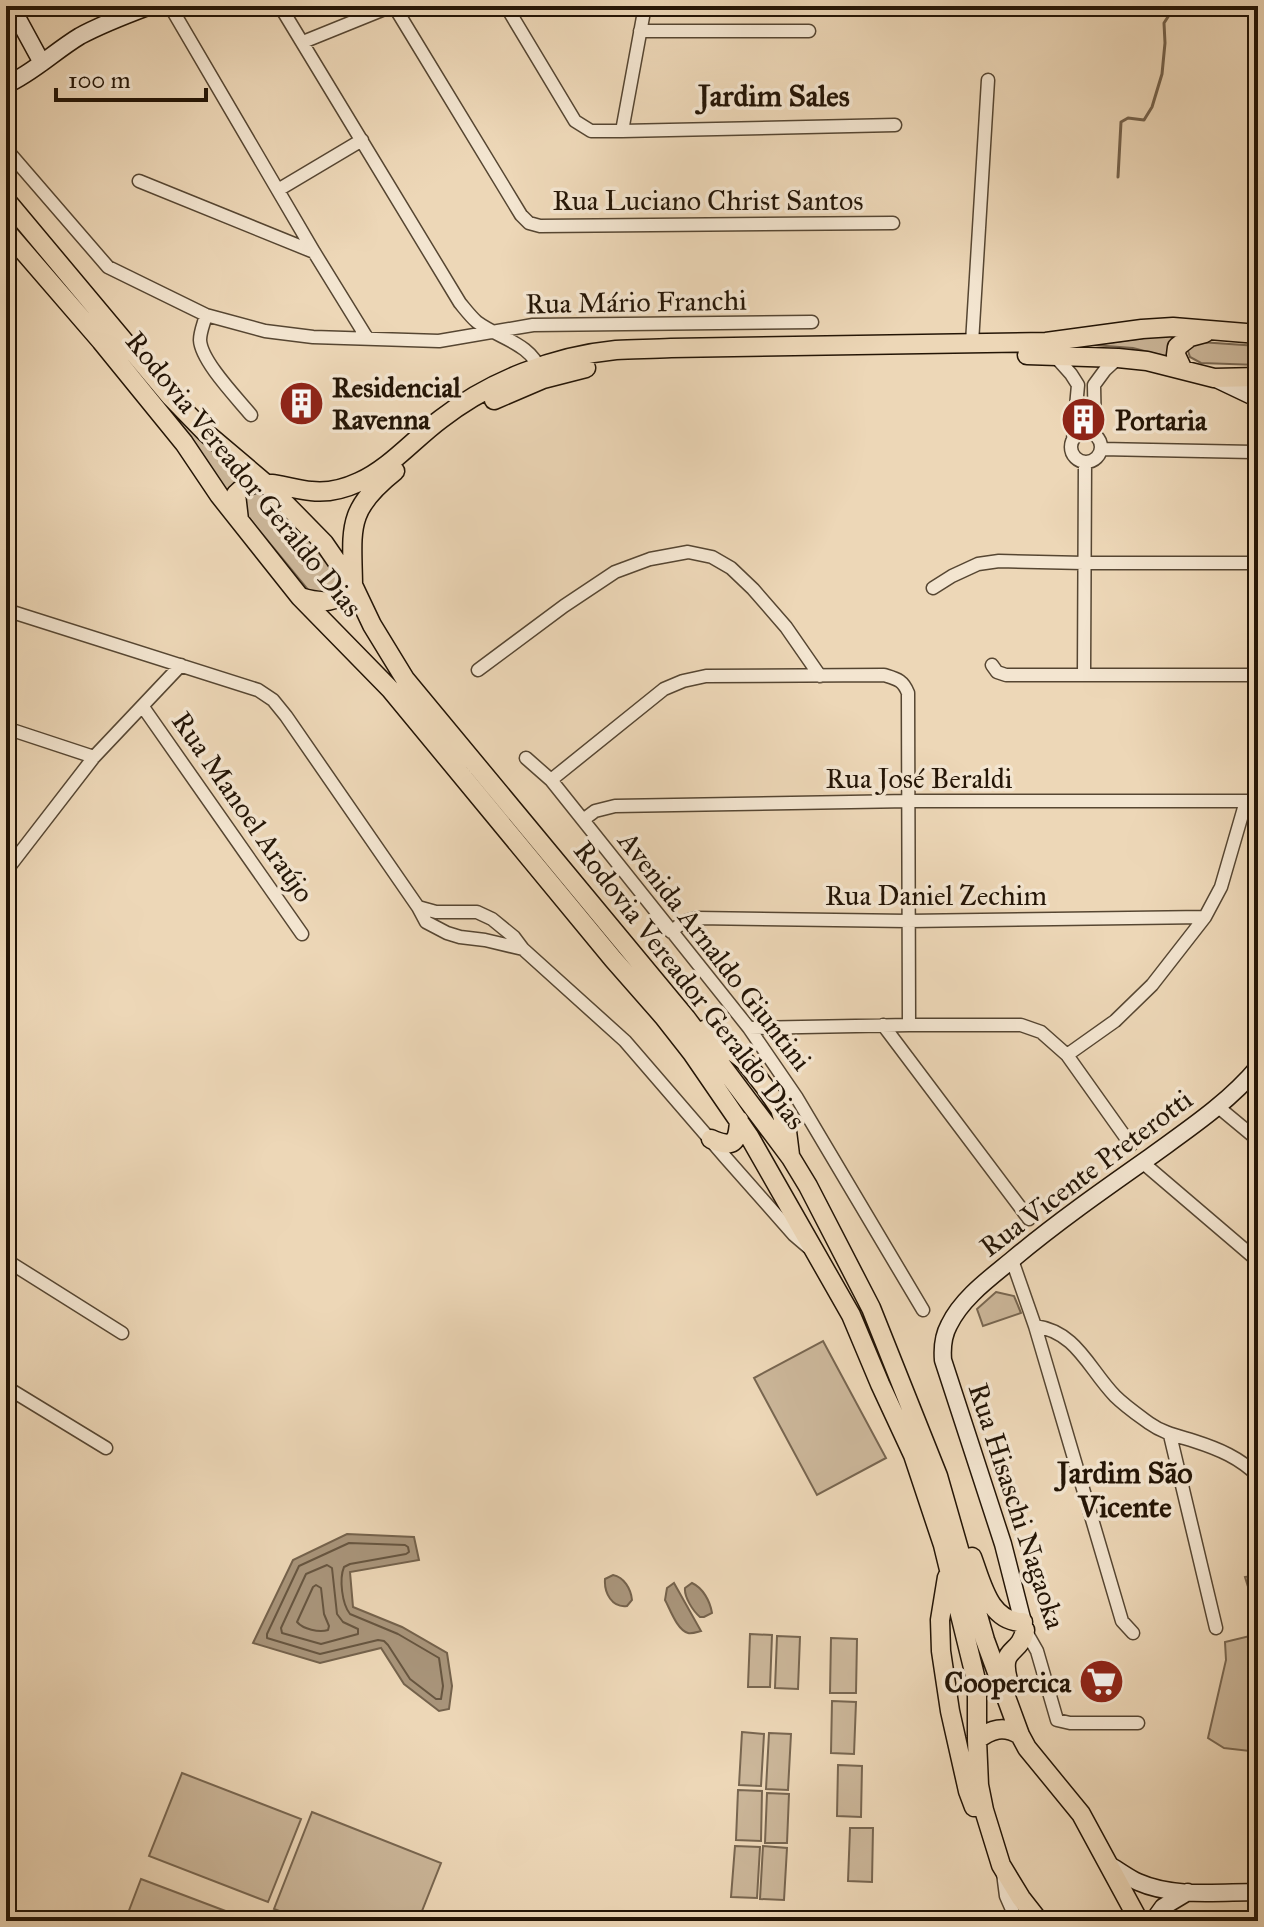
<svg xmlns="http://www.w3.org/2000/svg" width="1264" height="1927" viewBox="0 0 1264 1927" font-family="'IM FELL Great Primer',serif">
	<rect width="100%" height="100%" fill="#edd7b7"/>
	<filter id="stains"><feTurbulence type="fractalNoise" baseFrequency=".0025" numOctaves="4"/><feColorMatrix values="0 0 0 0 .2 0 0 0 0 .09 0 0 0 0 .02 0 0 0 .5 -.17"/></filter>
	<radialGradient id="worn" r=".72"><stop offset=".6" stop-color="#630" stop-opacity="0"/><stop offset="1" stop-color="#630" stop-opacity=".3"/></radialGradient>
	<!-- green -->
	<path fill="#cbb699" stroke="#786650" stroke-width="2" d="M 6,213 L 252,477 L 229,497 L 166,407 L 6,216 Z
		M 1174,334 L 1169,344 L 1168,357 L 1133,348 L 1093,345 Z
		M 1200,342 L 1258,346 L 1258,365 L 1201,363 L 1190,357 L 1187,348 Z
		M 259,490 L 263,493 L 302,536 L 315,541 L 343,583 L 337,592 L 314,597 L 245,513 L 245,497 Z
		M 996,1292 L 1014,1296 L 1021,1313 L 983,1326 L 977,1309 Z
		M 823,1341 L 886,1458 L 817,1495 L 754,1378 Z
		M 1258,1575 L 1258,1619 L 1245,1577 Z
		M 750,1634 L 772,1635 L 770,1687 L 748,1687 Z
		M 1258,1634 L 1258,1752 L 1224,1748 L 1208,1738 L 1226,1660 L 1225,1642 Z
		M 777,1636 L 800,1637 L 798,1689 L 775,1688 Z
		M 831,1638 L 857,1639 L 856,1693 L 830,1693 Z
		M 832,1701 L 856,1702 L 854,1754 L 831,1753 Z
		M 742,1732 L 764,1734 L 761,1786 L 739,1785 Z
		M 769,1733 L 791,1734 L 788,1790 L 766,1789 Z
		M 838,1765 L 862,1766 L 861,1817 L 837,1816 Z
		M 182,1773 L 301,1819 L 268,1902 L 149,1856 Z
		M 738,1790 L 762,1791 L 761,1841 L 736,1840 Z
		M 767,1793 L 789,1794 L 787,1843 L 765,1843 Z
		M 312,1812 L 441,1863 L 418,1921 L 306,1921 L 274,1909 Z
		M 850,1828 L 873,1828 L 872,1882 L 848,1881 Z
		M 735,1846 L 760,1847 L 757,1898 L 731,1897 Z
		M 763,1846 L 787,1848 L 784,1900 L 760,1899 Z
		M 141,1879 L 252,1921 L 125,1921 Z"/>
	<!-- water -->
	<path fill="#a9957b" stroke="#74624c" stroke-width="2" d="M 347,1534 L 414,1537 L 419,1560 L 350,1572 L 353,1607 L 402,1627 L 447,1653 L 452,1686 L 449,1709 L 439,1711 L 404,1684 L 381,1648 L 320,1663 L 253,1643 L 293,1560 Z
		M 613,1575 C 624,1577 631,1589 632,1600 L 627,1606 C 612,1608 604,1593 605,1579 Z
		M 674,1583 L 701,1631 C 697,1632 692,1634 688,1633 C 677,1630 670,1609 665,1600 L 667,1588 Z
		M 692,1583 C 703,1588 710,1601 712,1613 L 704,1617 L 700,1617 C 693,1611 684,1597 685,1588 Z"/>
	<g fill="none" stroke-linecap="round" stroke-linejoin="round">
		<!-- shore -->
		<path stroke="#665540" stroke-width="2" d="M 349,1543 L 405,1545 L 408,1547 L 409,1552 L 406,1554 L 350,1564 L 344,1567 C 339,1579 342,1604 350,1614 L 398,1634 L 439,1658 L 443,1686 L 441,1699 L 436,1699 L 410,1679 L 388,1645 L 384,1641 L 378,1640 L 320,1654 L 267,1638 L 267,1634 L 299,1566 Z
			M 327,1565 L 332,1568 L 337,1614 L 343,1622 L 358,1629 L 358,1634 L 321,1644 L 282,1633 L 281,1628 L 306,1574 Z
			M 316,1585 L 321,1588 L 324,1614 L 329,1626 L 328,1630 C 319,1633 303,1629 297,1622 L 313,1587 Z"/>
		<!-- stream -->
		<path stroke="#74624c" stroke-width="3" d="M 1118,177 L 1121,122 L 1128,118 L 1144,120 L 1152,107 L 1162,74 L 1165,43 L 1164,23 L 1173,9 L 1201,6"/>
		<defs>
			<path id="street" d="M 170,6 L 314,252 L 367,338
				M 280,6 L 460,303 C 465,309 471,317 477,322 C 500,339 531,343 541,372
				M 394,6 L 521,215 L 529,223 L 540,226 L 893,223
				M 506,6 L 575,121 L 591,131 L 622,131 L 895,125
				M 640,31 L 809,31
				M 303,42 L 392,6
				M 622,131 L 645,6
				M 6,149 L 108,267 L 206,315 L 265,331 L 313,337 L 439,341 L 533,325 L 812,322
				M 139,181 L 314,252
				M 278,190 L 362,140
				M 206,315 C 204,323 200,332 200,340 C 201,361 237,398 251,415
				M 972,343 L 988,80
				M 1054,355 L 1071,374 L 1078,385 L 1073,440
				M1071 447a15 15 0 1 1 30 0a15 15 0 1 1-30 0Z
				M 1095,435 L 1094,385 L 1105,370 L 1118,358
				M 1101,449 L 1253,452
				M 933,588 L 952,576 L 978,564 L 999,561 L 1084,563 L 1258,563
				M 6,610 L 258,690 L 273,700 L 286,716 L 418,907 L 426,922 L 447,933 L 460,937 L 485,940 L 523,949
				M 992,665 L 997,672 L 1006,675 L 1258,675
				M 478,670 L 564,606 L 615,572 L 650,559 L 688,552 L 712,557 L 731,568 L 753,589 L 786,627 L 820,676
				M 1084,674 L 1085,462
				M 143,707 L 302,934
				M 6,728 L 94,757
				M 526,758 L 551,780 L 749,1028 L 797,1098 L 923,1310
				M 551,780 L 664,689 L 683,681 L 706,676 L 884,675 C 897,679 903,680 908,693 L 909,1025
				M 583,820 L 595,811 L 615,806 L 909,801 L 1258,801
				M 6,871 L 94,757 L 181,665
				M 418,907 L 436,912 L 477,912 L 492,919 L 514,937 L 523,949 L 625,1041 L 726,1158 L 794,1235 L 808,1247
				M 671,932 L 683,922 L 696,918 L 908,921 L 1205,917
				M 883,1025 L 1029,1219
				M 749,1028 L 909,1025 L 1021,1025 L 1041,1032 L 1067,1055 L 1131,1145
				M 1067,1055 L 1115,1021 L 1152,985 L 1205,917 L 1221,887 L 1246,801
				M 1217,1106 L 1258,1140
				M 1142,1162 L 1258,1261
				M 6,1260 L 122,1333
				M 1012,1260 L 1035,1326 L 1122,1621 L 1133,1633
				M 1035,1326 C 1077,1332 1088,1368 1115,1396 C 1125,1406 1138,1415 1149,1423 C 1163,1433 1178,1436 1194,1441 C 1219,1449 1240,1458 1258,1476
				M 6,1387 L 106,1448
				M 1170,1435 L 1216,1628
				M 1025,1630 L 1037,1651 L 1057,1720 L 1070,1723 L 1138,1723
				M 1003,1873 L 1006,1896 L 1017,1921"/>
			<path id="secondary" d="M 11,6 L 42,63
				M 6,85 C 33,73 55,51 80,36 C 102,24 126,15 150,6
				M 1214,378 L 1258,399
				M 1025,1630 L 1003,1544 L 943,1360 C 942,1347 943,1336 949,1325 C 962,1298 990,1278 1013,1259 C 1056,1223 1103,1190 1150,1157 C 1187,1130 1228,1103 1258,1067
				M 1111,1866 C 1120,1871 1129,1878 1138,1882 C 1174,1898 1219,1892 1258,1892
				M 1153,1921 L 1163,1907 L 1188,1892"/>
			<path id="primary" d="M 6,200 L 170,396 L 206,433 L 265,483 L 324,543 L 353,585 L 372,625 L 405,679 L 686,1018 L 791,1158 L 808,1186 L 871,1308 L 938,1476 L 985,1640 L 1020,1735 L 1027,1748 L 1081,1814 L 1139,1921
				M 6,231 L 101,341 L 184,443 L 219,495 L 300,597 L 391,690 L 613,959 L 663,1016 L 692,1053 L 749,1136 L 851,1315 L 880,1384 L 913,1455 L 943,1545 L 977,1684 L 977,1740 L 979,1785 L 984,1810 L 1001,1865 L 1021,1898 L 1039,1921
				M 1027,355 L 1118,358 L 1147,361 L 1214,378 L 1258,377
				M 1183,370 L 1176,355 L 1177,347 L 1190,337 L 1205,333
				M 494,400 L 543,379 L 586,368
				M 239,520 L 236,494 C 255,473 287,489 311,491 C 327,493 344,489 359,482 C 390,468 414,439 441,419 C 490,381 554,356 616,350 C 634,349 653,349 671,348 L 1046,342 L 1142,329 L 1173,327 L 1258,334
				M 300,597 C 324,604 335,604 353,585 C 352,527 346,510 395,471
				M 704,1030 L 744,1060 L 765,1087 L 780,1109 L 787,1131 L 790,1155
				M 711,1139 C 733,1149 738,1143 739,1120
				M 972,1557 C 982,1583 989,1622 1023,1622
				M 947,1577 L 940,1620 L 941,1651 L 950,1711 L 968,1791 L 974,1807
				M 1008,1680 C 999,1646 1020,1656 1025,1630
				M 977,1740 C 991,1729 1004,1725 1020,1735"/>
		</defs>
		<!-- street casing -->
		<use href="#street" stroke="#564632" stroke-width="15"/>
		<!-- secondary casing -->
		<use href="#secondary" stroke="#241506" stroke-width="19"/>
		<!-- primary casing -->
		<use href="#primary" stroke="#241506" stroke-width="21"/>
		<!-- street -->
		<use href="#street" stroke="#f3e5d0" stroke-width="12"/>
		<!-- secondary -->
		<use href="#secondary" stroke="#f3e5d0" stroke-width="16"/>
		<!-- primary -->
		<use href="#primary" stroke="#edd7b7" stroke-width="18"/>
	</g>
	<!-- icons -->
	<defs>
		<symbol id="building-disc" viewBox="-11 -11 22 22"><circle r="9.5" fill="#8f2418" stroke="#f3e5d0"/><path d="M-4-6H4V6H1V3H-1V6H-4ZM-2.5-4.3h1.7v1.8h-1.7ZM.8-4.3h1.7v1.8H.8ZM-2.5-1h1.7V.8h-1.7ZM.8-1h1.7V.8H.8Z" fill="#fff"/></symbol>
		<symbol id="supermarket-disc" viewBox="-11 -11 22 22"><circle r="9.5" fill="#8f2418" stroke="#f3e5d0"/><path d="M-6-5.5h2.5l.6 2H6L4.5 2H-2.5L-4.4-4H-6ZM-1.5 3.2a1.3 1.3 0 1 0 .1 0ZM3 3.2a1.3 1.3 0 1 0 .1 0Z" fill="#fff"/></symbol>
	</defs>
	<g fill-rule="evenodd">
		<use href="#building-disc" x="276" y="378" width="51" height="51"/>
		<use href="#building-disc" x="1058" y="394" width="51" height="51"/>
		<use href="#supermarket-disc" x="1076" y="1656" width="51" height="51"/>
	</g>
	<g text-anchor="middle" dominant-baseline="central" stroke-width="7" stroke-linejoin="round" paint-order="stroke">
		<!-- street labels -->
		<g font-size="28" fill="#241506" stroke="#f3e5d0">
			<text x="708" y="200">Rua Luciano Christ Santos</text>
			<text transform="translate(636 302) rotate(-1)">Rua Mário Franchi</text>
			<text transform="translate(244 474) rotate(51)">Rodovia Vereador Geraldo Dias</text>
			<text x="919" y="778">Rua José Beraldi</text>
			<text transform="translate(243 807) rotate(55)">Rua Manoel Araújo</text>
			<text x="936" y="895">Rua Daniel Zechim</text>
			<text transform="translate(715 951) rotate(52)">Avenida Arnaldo Giuntini</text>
			<text transform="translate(690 985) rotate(52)">Rodovia Vereador Geraldo Dias</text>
			<text transform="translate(1086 1173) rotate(-37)">Rua Vicente Preterotti</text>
			<text transform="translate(1017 1506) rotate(72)">Rua Hisaschi Nagaoka</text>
		</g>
		<!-- poi labels -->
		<g font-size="28" font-weight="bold" fill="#241506" stroke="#f3e5d0" text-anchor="start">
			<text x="332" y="387">Residencial<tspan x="332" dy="32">Ravenna</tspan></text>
			<text x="1115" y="420">Portaria</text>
			<text x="1071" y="1682" text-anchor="end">Coopercica</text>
		</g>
		<!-- neighbourhood labels -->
		<g font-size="30" font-weight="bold" fill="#241506" stroke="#f3e5d0">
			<text x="774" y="96">Jardim Sales</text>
			<text x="1125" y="1473">Jardim São<tspan x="1125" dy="34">Vicente</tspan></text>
		</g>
	</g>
	<!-- margin -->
	<rect width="1264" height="1927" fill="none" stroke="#edd7b7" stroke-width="32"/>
	<rect x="8" y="8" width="1248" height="1911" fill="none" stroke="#241506" stroke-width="4"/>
	<rect x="16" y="16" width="1232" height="1895" fill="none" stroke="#241506" stroke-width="2"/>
	<!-- scale -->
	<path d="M56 88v12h150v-12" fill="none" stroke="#241506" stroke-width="4"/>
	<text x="68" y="88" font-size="24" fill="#241506" stroke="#f3e5d0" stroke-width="6" paint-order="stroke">100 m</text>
	<rect width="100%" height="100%" filter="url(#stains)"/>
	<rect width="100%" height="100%" fill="url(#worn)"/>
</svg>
